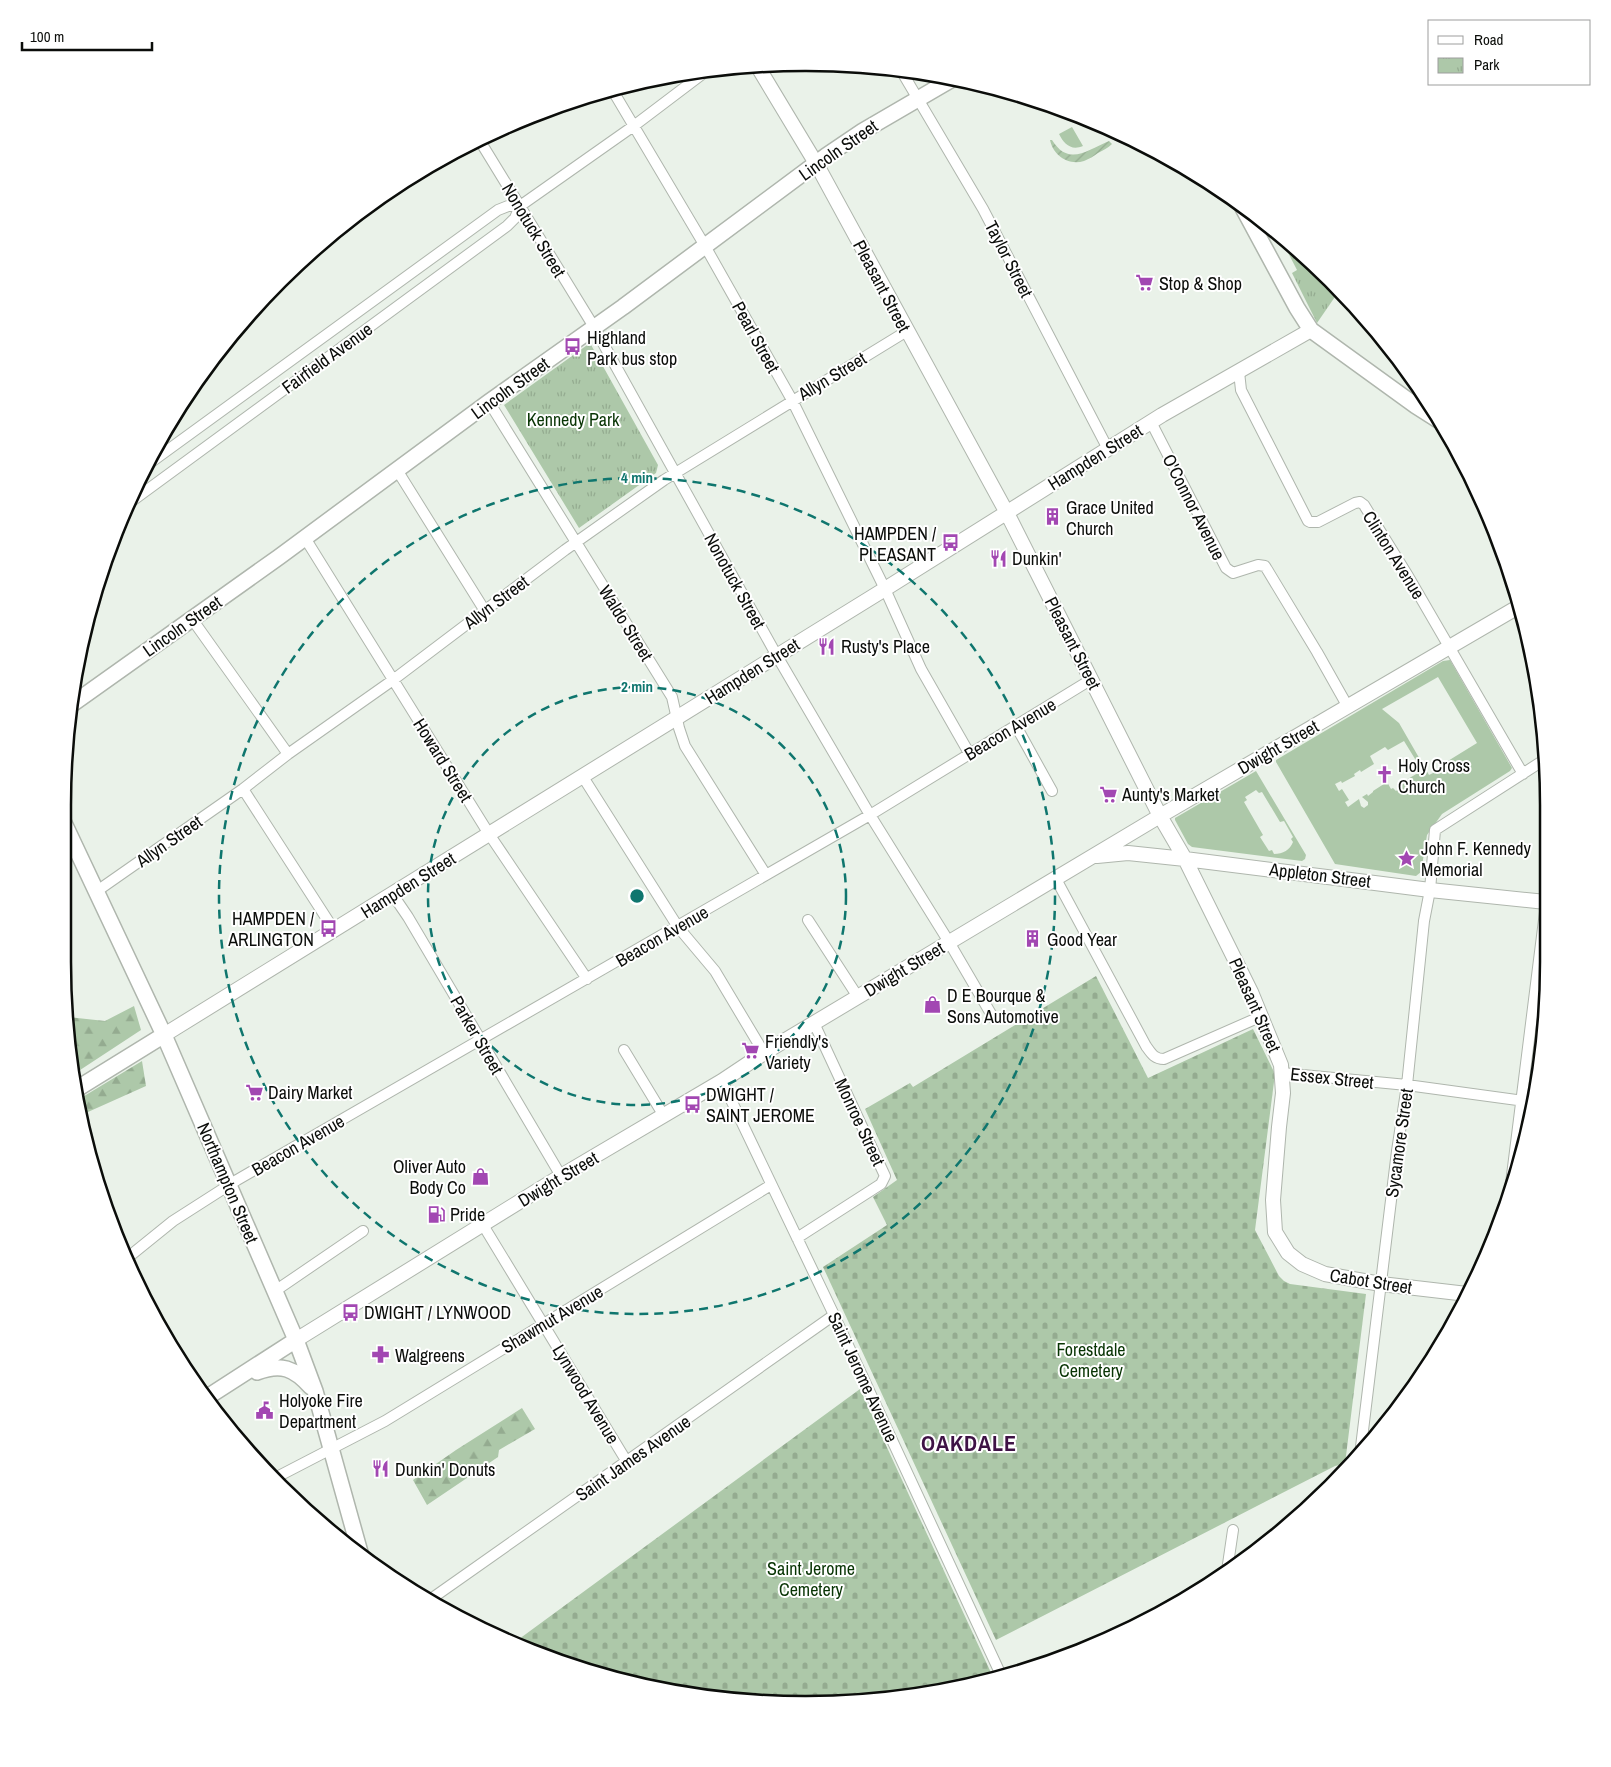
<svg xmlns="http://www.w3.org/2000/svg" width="1611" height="1767" viewBox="0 0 1611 1767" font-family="'Archivo Narrow',sans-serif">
	<defs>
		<pattern id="forest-firs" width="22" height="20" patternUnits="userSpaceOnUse" patternTransform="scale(1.25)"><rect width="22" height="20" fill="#adc8a9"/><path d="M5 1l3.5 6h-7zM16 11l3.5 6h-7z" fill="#94ab90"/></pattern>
		<pattern id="cemetery-stones" width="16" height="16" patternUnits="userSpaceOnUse" patternTransform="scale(1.25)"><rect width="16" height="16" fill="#adc8a9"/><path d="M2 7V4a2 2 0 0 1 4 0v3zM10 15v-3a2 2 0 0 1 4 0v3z" fill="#94ab90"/></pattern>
		<pattern id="park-tufts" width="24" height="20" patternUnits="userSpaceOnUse" patternTransform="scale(1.25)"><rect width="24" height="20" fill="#adc8a9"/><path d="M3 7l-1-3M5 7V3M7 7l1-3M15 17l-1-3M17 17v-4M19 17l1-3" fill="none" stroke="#94ab90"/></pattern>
		<pattern id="garden-furrows" width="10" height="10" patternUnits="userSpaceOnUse" patternTransform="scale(1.25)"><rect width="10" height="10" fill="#adc8a9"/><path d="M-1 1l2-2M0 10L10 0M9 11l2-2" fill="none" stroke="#94ab90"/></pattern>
	</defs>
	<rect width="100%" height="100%" fill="#eaf2e9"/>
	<!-- grass -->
	<path fill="#adc8a9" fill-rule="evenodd" d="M 1072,127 L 1083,146 C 1071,151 1064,144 1059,134 Z
		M 1450,660 L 1512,768 L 1510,771 L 1442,814 L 1427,835 L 1421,872 L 1416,876 L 1335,864 L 1276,762 L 1276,760 L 1443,661 ZM 1438,677 L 1477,743 L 1443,764 L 1445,767 L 1429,775 L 1399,723 L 1382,709 ZM 1404,741 L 1420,767 L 1416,770 L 1418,773 L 1399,784 L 1401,787 L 1396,791 L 1393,788 L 1391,789 L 1387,782 L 1373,791 L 1373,792 L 1368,796 L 1367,794 L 1362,797 L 1368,802 L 1368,805 L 1364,808 L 1361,806 L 1359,799 L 1348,807 L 1345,802 L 1349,800 L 1342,789 L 1339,791 L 1335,784 L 1341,781 L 1342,783 L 1355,776 L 1354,774 L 1360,770 L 1361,772 L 1374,764 L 1370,756 L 1385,747 L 1388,750 Z
		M 1256,771 L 1306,855 L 1305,859 L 1302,861 L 1192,847 L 1188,844 L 1175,820 L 1175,818 ZM 1256,790 L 1259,793 L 1262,792 L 1280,822 L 1284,821 L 1293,837 L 1291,839 L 1293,842 C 1290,850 1283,854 1274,854 L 1272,850 L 1269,851 L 1260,837 L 1263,835 L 1244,802 L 1247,800 L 1245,797 Z"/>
	<!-- forest -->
	<path fill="url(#forest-firs)" d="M 134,1006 L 141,1030 L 74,1074 L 68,1017 L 105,1021 Z
		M 142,1061 L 146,1086 L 79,1116 L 76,1101 Z
		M 522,1408 L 535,1429 L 499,1450 L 498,1457 L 427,1505 L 413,1480 L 456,1450 Z"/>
	<!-- cemetery -->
	<path fill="url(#cemetery-stones)" d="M 1096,976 L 1148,1078 L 1253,1029 L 1275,1074 L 1255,1230 L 1279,1276 L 1284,1281 L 1290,1284 L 1366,1294 L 1345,1464 L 1335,1466 L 996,1640 L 823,1267 L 887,1225 L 873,1197 L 897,1180 L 865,1109 L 910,1083 L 913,1087 Z
		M 860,1389 L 993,1677 L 951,1690 L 805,1704 L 708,1698 L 613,1679 L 515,1642 Z"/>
	<!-- park -->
	<path fill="url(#park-tufts)" d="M 1281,239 L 1331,280 L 1339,291 L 1317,323 L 1292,273 L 1297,270 Z
		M 590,343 L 658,465 L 656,473 L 579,528 L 504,405 Z"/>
	<!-- garden -->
	<path fill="url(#garden-furrows)" d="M 1050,140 L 1052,140 C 1069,167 1087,150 1109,141 L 1112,144 C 1108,148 1103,150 1098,153 C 1094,156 1089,159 1084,161 C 1068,166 1053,155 1050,140 Z"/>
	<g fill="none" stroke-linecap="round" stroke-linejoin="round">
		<defs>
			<path id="street" d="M 902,72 L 983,209 L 1108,449
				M 613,91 L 705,246 L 792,400 L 885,589 L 921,669 L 969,753
				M 480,141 L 594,327 L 777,656 L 870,815 L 949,942 L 994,1019
				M 1239,372 L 1241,390 L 1308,521 L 1310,522 L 1318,522 L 1355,503 L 1360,502 L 1364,505 L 1408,576 L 1523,774
				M 489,402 L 672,697 L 679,728 L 685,746 L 766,875
				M 1151,422 L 1226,568 L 1233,573 L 1258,565 L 1265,566 L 1317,652 L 1348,707
				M 150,463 L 498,210 L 508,206 L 520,206
				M 397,470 L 485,611
				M 128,504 L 507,226 L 515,218 L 520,206 L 635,125 L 705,72
				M 305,538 L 489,834 L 587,979
				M 192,619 L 288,754
				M 1016,726 L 1052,791
				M 583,777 L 678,927 L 715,971 L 764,1053
				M 243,789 L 334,930
				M 1056,879 L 1146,1046 C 1151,1053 1154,1059 1164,1059 L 1262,1016
				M 97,891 L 243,789 L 288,754 L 393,680 L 565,550 L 664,480 L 907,331
				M 393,895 L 408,917 L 561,1176
				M 808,920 L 858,997
				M 624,1050 L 664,1116
				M 1282,1073 L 1407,1085 L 1532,1102
				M 722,1081 L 834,1315 L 1001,1675
				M 1509,1199 L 1546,904
				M 483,1225 L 627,1462
				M 797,1238 L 881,1184 L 885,1176 L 814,1023
				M 126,1259 L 173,1221 L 237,1180 L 870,815 L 1092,679
				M 275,1291 L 363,1231
				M 1360,1455 L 1397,1151 L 1407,1085 L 1424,921 L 1430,890 L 1435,830 L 1544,760
				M 273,1479 L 385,1421 L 771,1185
				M 1227,1571 L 1233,1530
				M 431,1599 L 834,1315"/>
			<path id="secondary" d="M 758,67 L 817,165 L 1007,513 L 1160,816 L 1185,859 L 1251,992 L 1281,1065 L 1283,1093 L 1279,1127 L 1273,1200 L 1275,1232 L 1288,1253 L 1302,1264 L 1325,1274 L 1381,1284 L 1467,1294
				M 1097,856 L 1128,853 L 1185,859 L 1430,890 L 1546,902
				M 164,1035 L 885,589 L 1162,415 L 1311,330
				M 296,1340 L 561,1176 L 722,1081 L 764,1053 L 1160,816 L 1518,607"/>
			<path id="primary" d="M 1243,208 L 1297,308 L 1311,330 L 1416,406 L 1438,420
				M 71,705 L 279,557 L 489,402 L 623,307 L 826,156 L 863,131 L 954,78
				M 64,823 L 164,1035 L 296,1340 L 315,1391 L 361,1556
				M 75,1090 L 164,1035
				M 257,1372 C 281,1363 294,1368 311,1387
				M 206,1398 L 296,1340"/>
		</defs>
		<!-- street casing -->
		<use href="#street" stroke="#afb6ad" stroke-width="12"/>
		<!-- secondary casing -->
		<use href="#secondary" stroke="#afb6ad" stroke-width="16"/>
		<!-- primary casing -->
		<use href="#primary" stroke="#afb6ad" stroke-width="18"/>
		<!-- street -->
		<use href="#street" stroke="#fff" stroke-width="10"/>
		<!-- secondary -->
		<use href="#secondary" stroke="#fff" stroke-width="14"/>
		<!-- primary -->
		<use href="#primary" stroke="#fff" stroke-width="15"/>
	</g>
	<!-- distance rings -->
	<g fill="none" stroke="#0f766e" stroke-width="2.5" stroke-dasharray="9 6">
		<circle cx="637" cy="896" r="209"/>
		<circle cx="637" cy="896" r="418"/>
	</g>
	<!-- icons -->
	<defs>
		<symbol id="supermarket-bare" viewBox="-9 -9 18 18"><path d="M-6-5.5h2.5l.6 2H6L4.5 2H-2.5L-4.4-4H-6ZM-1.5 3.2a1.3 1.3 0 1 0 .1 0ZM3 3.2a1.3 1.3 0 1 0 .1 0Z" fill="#a247b2" stroke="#fff" stroke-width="2.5" paint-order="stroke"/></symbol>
		<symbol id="bus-bare" viewBox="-9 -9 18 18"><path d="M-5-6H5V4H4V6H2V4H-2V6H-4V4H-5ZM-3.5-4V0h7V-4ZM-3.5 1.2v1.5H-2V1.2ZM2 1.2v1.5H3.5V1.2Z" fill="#a247b2" stroke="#fff" stroke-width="2.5" paint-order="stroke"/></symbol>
		<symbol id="building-bare" viewBox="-9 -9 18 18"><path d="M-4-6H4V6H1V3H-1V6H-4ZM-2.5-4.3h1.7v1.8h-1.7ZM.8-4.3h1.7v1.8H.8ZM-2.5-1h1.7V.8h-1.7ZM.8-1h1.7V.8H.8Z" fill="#a247b2" stroke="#fff" stroke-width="2.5" paint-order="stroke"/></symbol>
		<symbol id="restaurant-bare" viewBox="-9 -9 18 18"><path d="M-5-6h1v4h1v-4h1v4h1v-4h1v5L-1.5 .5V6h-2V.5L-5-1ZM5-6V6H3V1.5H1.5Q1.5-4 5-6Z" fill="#a247b2" stroke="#fff" stroke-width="2.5" paint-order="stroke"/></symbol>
		<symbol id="church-bare" viewBox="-9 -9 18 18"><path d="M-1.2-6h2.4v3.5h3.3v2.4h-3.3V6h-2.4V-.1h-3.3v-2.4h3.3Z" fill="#a247b2" stroke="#fff" stroke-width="2.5" paint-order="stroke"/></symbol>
		<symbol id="sight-bare" viewBox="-9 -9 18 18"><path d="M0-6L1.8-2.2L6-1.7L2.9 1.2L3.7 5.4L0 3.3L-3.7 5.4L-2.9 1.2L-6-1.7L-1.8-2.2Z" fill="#a247b2" stroke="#fff" stroke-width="2.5" paint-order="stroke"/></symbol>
		<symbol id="shop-bare" viewBox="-9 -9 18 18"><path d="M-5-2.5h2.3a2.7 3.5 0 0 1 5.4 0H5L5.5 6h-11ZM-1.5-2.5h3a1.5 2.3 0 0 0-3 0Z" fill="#a247b2" stroke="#fff" stroke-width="2.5" paint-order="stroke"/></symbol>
		<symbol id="fuel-bare" viewBox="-9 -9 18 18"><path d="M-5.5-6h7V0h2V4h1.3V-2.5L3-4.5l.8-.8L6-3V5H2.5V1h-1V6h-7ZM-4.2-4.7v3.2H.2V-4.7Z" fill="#a247b2" stroke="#fff" stroke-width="2.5" paint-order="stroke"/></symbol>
		<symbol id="pharmacy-bare" viewBox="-9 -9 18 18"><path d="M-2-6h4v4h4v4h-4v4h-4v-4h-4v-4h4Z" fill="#a247b2" stroke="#fff" stroke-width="2.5" paint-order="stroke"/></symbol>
		<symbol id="civic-bare" viewBox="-9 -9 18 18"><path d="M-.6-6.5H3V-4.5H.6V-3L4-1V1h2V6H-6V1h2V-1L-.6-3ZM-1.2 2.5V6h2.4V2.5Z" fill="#a247b2" stroke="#fff" stroke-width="2.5" paint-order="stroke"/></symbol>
	</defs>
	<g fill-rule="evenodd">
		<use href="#supermarket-bare" x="1132" y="270" width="25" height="25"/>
		<use href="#bus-bare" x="560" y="334" width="25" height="25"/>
		<use href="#building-bare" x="1040" y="504" width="25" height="25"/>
		<use href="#bus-bare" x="938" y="530" width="25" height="25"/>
		<use href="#restaurant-bare" x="986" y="546" width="25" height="25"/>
		<use href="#restaurant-bare" x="814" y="634" width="25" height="25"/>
		<use href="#church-bare" x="1372" y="762" width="25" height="25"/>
		<use href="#supermarket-bare" x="1096" y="782" width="25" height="25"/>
		<use href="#sight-bare" x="1394" y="846" width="25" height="25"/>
		<use href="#bus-bare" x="316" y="916" width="25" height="25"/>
		<use href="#building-bare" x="1020" y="926" width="25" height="25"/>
		<use href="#shop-bare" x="920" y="992" width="25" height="25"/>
		<use href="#supermarket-bare" x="738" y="1038" width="25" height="25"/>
		<use href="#supermarket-bare" x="242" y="1080" width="25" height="25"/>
		<use href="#bus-bare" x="680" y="1092" width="25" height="25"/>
		<use href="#shop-bare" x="468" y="1164" width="25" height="25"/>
		<use href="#fuel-bare" x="424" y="1202" width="25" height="25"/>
		<use href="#bus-bare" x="338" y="1300" width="25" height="25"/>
		<use href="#pharmacy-bare" x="368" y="1342" width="25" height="25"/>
		<use href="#civic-bare" x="252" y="1398" width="25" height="25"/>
		<use href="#restaurant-bare" x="368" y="1456" width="25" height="25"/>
	</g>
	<g text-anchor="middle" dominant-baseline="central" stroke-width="4" stroke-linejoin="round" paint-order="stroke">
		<!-- street labels -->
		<g font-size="18" fill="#0b0d0a" stroke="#fff">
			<text transform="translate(838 150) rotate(-35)">Lincoln Street</text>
			<text transform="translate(534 230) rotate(59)">Nonotuck Street</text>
			<text transform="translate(1009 259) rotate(63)">Taylor Street</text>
			<text transform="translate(882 286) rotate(62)">Pleasant Street</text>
			<text transform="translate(756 337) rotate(61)">Pearl Street</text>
			<text transform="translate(327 358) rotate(-36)">Fairfield Avenue</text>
			<text transform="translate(832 376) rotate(-31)">Allyn Street</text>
			<text transform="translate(510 388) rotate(-36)">Lincoln Street</text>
			<text transform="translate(1095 457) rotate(-32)">Hampden Street</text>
			<text transform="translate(1194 507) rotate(63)">O'Connor Avenue</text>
			<text transform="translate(1394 555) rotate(58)">Clinton Avenue</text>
			<text transform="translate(735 581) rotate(61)">Nonotuck Street</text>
			<text transform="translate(496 602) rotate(-37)">Allyn Street</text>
			<text transform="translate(626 623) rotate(58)">Waldo Street</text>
			<text transform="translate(182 626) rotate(-35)">Lincoln Street</text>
			<text transform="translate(1073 643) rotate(63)">Pleasant Street</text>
			<text transform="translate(752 671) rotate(-32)">Hampden Street</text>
			<text transform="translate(1010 729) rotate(-31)">Beacon Avenue</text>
			<text transform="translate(1278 747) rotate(-30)">Dwight Street</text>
			<text transform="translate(443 760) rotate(58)">Howard Street</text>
			<text transform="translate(169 841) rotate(-35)">Allyn Street</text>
			<text transform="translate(1320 875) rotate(7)">Appleton Street</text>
			<text transform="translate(408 885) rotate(-32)">Hampden Street</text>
			<text transform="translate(662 936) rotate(-30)">Beacon Avenue</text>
			<text transform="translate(904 969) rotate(-31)">Dwight Street</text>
			<text transform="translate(1255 1005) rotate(66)">Pleasant Street</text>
			<text transform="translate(477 1035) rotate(60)">Parker Street</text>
			<text transform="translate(1332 1078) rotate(6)">Essex Street</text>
			<text transform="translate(860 1122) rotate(65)">Monroe Street</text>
			<text transform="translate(1399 1143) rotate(-82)">Sycamore Street</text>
			<text transform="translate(298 1145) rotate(-30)">Beacon Avenue</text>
			<text transform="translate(558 1179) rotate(-31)">Dwight Street</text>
			<text transform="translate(228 1183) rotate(67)">Northampton Street</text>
			<text transform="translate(1371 1281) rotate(9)">Cabot Street</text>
			<text transform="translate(552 1319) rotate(-31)">Shawmut Avenue</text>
			<text transform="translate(863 1377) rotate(65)">Saint Jerome Avenue</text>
			<text transform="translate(586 1394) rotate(59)">Lynwood Avenue</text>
			<text transform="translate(633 1458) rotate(-35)">Saint James Avenue</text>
		</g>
		<!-- poi labels -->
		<g font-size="18" fill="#0b0d0a" stroke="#fff" text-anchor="start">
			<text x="1159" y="283">Stop &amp; Shop</text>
			<text x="587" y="337">Highland<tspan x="587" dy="21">Park bus stop</tspan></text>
			<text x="1066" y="507">Grace United<tspan x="1066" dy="21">Church</tspan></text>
			<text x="936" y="533" text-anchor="end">HAMPDEN /<tspan x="936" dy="21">PLEASANT</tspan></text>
			<text x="1012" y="558">Dunkin'</text>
			<text x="841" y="646">Rusty's Place</text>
			<text x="1398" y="765">Holy Cross<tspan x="1398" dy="21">Church</tspan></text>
			<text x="1122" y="794">Aunty's Market</text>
			<text x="1421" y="848">John F. Kennedy<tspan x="1421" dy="21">Memorial</tspan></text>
			<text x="314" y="918" text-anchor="end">HAMPDEN /<tspan x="314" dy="21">ARLINGTON</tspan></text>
			<text x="1047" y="939">Good Year</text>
			<text x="947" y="995">D E Bourque &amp;<tspan x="947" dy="21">Sons Automotive</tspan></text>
			<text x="765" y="1041">Friendly's<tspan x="765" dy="21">Variety</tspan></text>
			<text x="268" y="1092">Dairy Market</text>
			<text x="706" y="1094">DWIGHT /<tspan x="706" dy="21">SAINT JEROME</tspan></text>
			<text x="466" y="1166" text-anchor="end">Oliver Auto<tspan x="466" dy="21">Body Co</tspan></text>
			<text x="450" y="1214">Pride</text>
			<text x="364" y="1312">DWIGHT / LYNWOOD</text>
			<text x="395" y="1355">Walgreens</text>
			<text x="279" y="1400">Holyoke Fire<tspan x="279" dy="21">Department</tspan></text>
			<text x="395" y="1469">Dunkin' Donuts</text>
		</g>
		<!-- park labels -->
		<g font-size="18" fill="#083404" stroke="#fff">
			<text x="573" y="419">Kennedy Park</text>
			<text x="1091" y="1349">Forestdale<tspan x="1091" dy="21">Cemetery</tspan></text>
			<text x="811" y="1568">Saint Jerome<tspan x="811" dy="21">Cemetery</tspan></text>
		</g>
		<!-- district labels -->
		<g font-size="22" font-weight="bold" letter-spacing="1" fill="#3e1245" stroke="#fff">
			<text x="969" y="1443">OAKDALE</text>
		</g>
	</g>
	<!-- crop -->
	<path d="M0 0H1611V1767H0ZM805 71H806A734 734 0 0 1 1540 805V962A734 734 0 0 1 806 1696H805A734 734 0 0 1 71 962V805A734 734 0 0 1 805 71Z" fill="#fff" fill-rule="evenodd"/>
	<path fill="none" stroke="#0b0d0a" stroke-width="2.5" d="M805 71H806A734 734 0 0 1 1540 805V962A734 734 0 0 1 806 1696H805A734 734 0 0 1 71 962V805A734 734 0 0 1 805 71Z"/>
	<circle cx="637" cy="896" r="8" fill="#0f766e" stroke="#fff" stroke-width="2.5"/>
	<g font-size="15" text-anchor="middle" font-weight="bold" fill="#0f766e" stroke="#fff" stroke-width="4" stroke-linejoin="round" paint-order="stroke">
		<text x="637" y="483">4 min</text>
		<text x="637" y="692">2 min</text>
	</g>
	<!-- legend -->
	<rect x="1428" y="20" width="162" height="65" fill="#ffffff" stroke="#9d9e9d"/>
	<rect x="1438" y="36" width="25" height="8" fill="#ffffff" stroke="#9d9e9d"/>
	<text x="1474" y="45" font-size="15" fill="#0b0d0a">Road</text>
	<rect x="1438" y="58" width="25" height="15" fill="url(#park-tufts)" stroke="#9d9e9d"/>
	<text x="1474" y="70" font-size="15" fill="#0b0d0a">Park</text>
	<!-- scale -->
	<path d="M22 42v8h130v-8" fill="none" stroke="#0b0d0a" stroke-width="2.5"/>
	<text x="30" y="42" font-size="15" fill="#0b0d0a" stroke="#ffffff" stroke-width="4" paint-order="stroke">100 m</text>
</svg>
